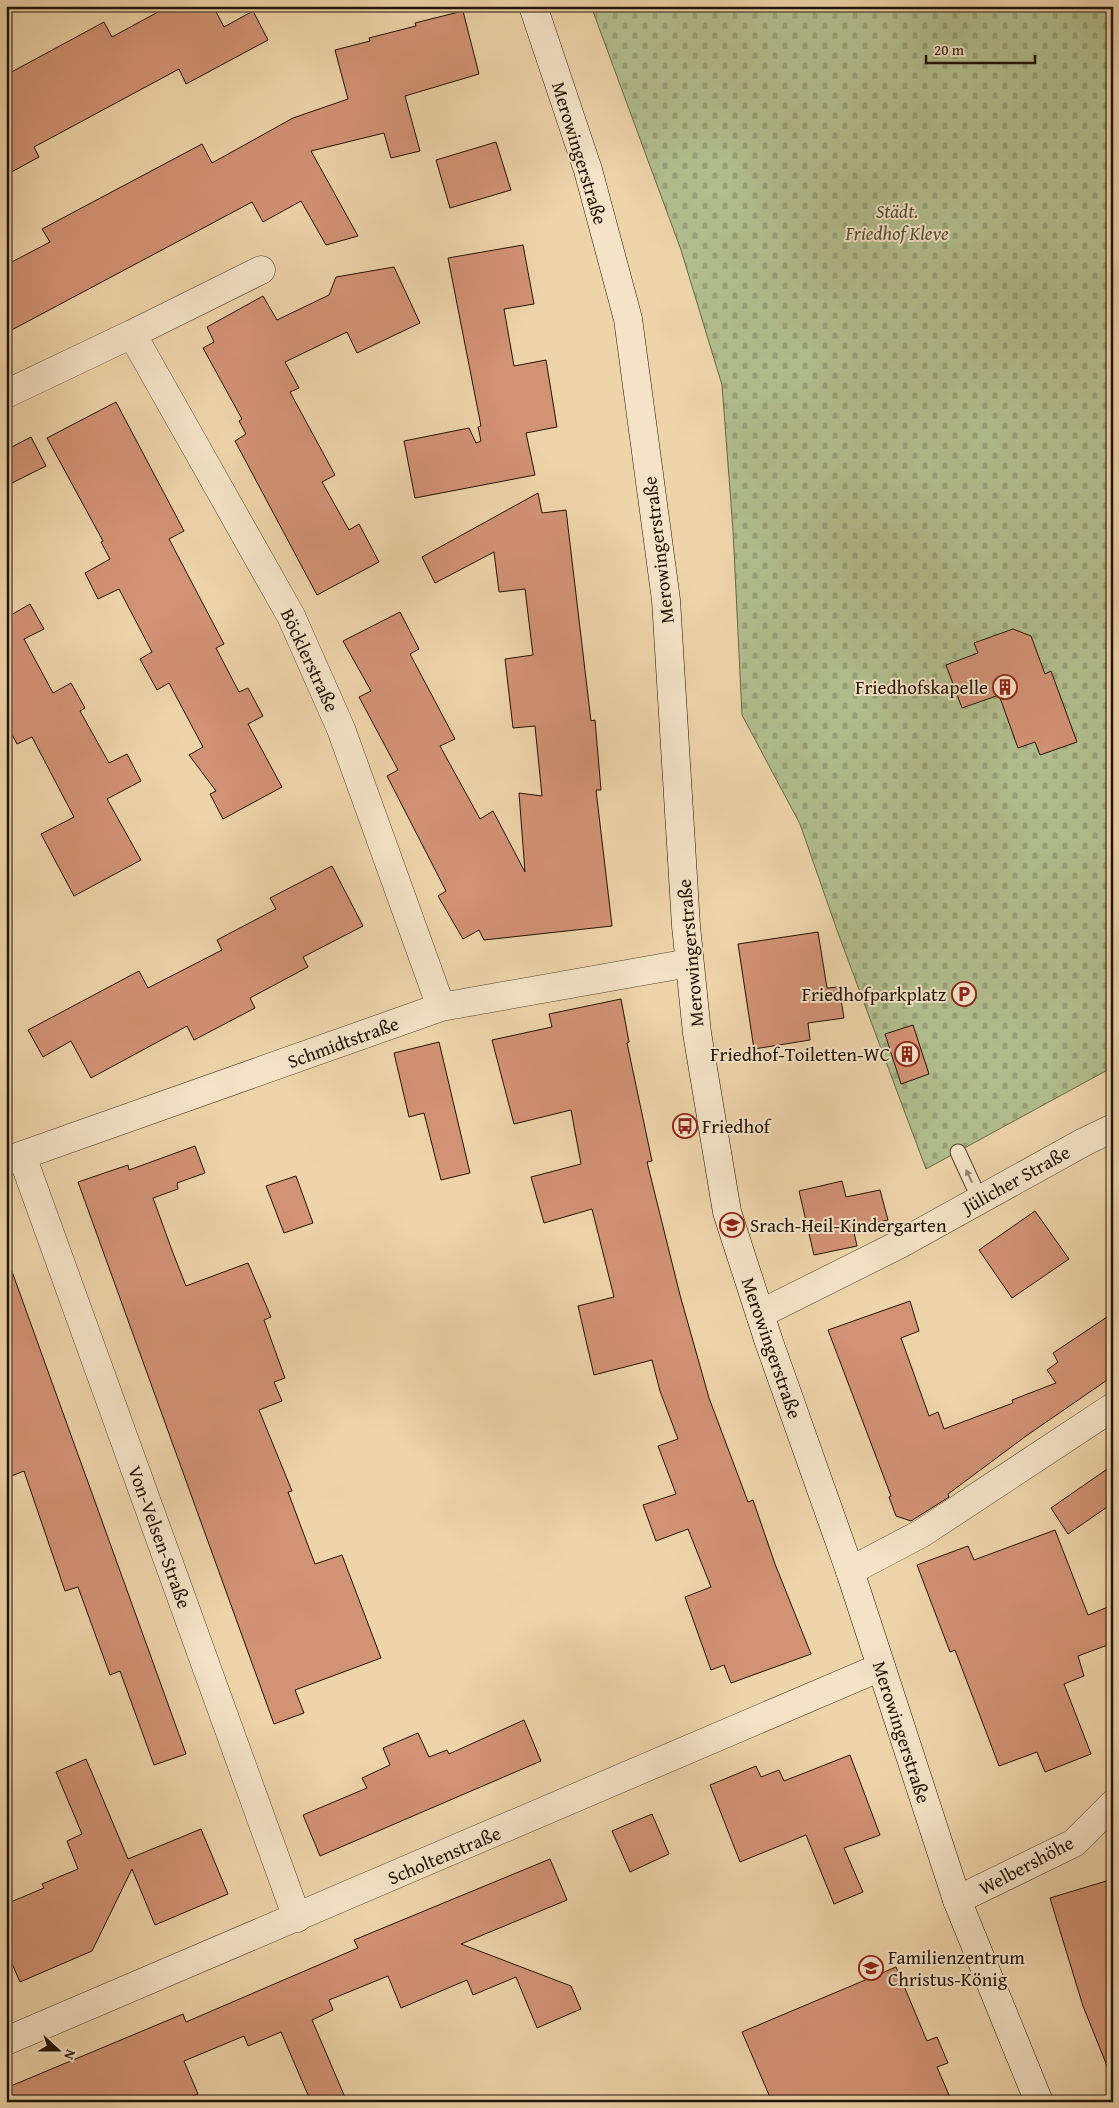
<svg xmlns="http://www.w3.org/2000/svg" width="1119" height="2108" viewBox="0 0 1119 2108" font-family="'Gentium Book Plus',serif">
	<defs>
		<pattern id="cemetery-stones" width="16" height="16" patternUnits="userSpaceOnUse" patternTransform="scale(1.25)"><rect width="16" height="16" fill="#b2be8e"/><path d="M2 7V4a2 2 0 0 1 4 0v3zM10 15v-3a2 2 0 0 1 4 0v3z" fill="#99a279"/></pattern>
	</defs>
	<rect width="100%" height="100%" fill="#eed4a9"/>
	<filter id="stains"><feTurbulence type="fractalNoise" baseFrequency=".004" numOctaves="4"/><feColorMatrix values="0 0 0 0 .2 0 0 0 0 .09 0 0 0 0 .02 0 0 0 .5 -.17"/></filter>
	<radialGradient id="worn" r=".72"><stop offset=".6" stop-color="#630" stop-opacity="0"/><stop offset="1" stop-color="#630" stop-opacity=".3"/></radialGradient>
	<!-- cemetery -->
	<path fill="url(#cemetery-stones)" stroke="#6a6849" d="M 591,6 L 1113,6 L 1113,1067 L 926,1169 L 838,933 L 800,824 L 742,715 L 733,530 L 722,385 L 681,250 Z"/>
	<!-- building -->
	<path fill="#d29274" stroke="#221204" d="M 169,6 L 213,6 L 224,27 L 253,11 L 268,40 L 186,84 L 179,69 L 34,147 L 39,157 L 6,175 L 6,75 L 104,22 L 112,37 Z
		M 463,11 L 479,74 L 405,96 L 420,151 L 391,158 L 384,133 L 311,151 L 358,236 L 326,245 L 301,201 L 263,222 L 252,202 L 6,333 L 6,265 L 50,242 L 42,229 L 202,144 L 212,163 L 293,118 L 348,99 L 335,50 L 370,41 L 369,38 L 416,26 L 415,23 Z
		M 496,142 L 511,190 L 450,208 L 436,160 Z
		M 523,245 L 534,304 L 504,309 L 514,366 L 546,360 L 557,427 L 526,433 L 535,475 L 415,498 L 404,441 L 469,428 L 476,443 L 481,441 L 478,427 L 481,426 L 448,258 Z
		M 394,267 L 420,323 L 357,353 L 347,332 L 285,362 L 299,388 L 290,392 L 335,475 L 322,482 L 349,530 L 359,524 L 379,562 L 317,595 L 235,441 L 246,434 L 239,421 L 242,419 L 203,348 L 214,342 L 207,327 L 263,296 L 277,320 L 329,295 L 336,277 Z
		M 116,402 L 184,531 L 169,539 L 224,644 L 216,648 L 239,692 L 248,688 L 263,716 L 248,724 L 282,787 L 223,819 L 210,794 L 216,791 L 189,755 L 203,747 L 169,683 L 157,690 L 140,659 L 152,652 L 119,589 L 98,599 L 85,573 L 110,559 L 101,542 L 103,541 L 47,438 Z
		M 31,437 L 46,466 L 6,486 L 6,450 Z
		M 538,493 L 542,513 L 566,510 L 591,721 L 595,720 L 601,790 L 596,790 L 612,926 L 484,940 L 479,930 L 463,939 L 438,896 L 446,891 L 387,776 L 398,770 L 359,697 L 371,691 L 343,641 L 400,612 L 419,649 L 410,654 L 455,739 L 440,746 L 480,819 L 493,811 L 525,872 L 519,793 L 542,796 L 535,726 L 513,728 L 505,659 L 533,655 L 525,589 L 499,592 L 494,552 L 435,583 L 422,557 Z
		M 30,604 L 44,629 L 24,639 L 53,693 L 71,683 L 85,708 L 80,711 L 109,763 L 127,754 L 141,781 L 107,799 L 141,860 L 74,896 L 41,834 L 74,817 L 32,737 L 17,744 L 6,723 L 6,606 L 11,615 Z
		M 1013,629 L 1031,636 L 1045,674 L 1051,671 L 1077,742 L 1040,755 L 1035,742 L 1018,748 L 999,695 L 962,708 L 946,665 L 978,653 L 974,643 Z
		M 332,866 L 363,926 L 303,957 L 308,967 L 250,998 L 255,1008 L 194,1040 L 187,1026 L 91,1078 L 71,1041 L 43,1057 L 28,1030 L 139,971 L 148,988 L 222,950 L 217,940 L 276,909 L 270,898 Z
		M 818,932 L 827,988 L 839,987 L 844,1018 L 808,1023 L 810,1040 L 754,1049 L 738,944 Z
		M 621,999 L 629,1042 L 627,1043 L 652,1161 L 647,1162 L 680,1295 L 709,1398 L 748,1502 L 753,1500 L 775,1564 L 811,1654 L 731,1683 L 724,1665 L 711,1670 L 685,1597 L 711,1587 L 688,1529 L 656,1541 L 643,1505 L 676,1494 L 658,1446 L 678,1439 L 660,1391 L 652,1360 L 594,1375 L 578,1306 L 614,1297 L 592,1209 L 544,1223 L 531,1177 L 581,1164 L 571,1110 L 514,1124 L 492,1040 L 552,1027 L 549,1014 Z
		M 913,1025 L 929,1074 L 901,1084 L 885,1034 Z
		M 439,1042 L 470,1173 L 441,1180 L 424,1113 L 409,1117 L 394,1053 Z
		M 195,1146 L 205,1173 L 177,1183 L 178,1189 L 153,1198 L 173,1253 L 186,1286 L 248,1263 L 271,1317 L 264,1320 L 285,1378 L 274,1382 L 282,1401 L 259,1410 L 292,1491 L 288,1492 L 315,1564 L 342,1555 L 381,1658 L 295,1690 L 304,1713 L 274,1724 L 78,1182 L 128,1165 L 129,1170 Z
		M 296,1176 L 313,1223 L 284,1233 L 266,1186 Z
		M 842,1181 L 846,1197 L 880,1190 L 888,1220 L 853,1228 L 857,1246 L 814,1255 L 799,1191 Z
		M 1035,1211 L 1069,1259 L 1012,1298 L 979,1250 Z
		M 10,1266 L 186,1754 L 154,1765 L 120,1671 L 110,1675 L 78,1587 L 65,1591 L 24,1471 L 6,1478 L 6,1267 Z
		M 910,1301 L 919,1331 L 901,1338 L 929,1416 L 938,1412 L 944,1429 L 1013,1403 L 1012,1400 L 1056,1383 L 1047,1370 L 1058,1362 L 1053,1353 L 1113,1313 L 1113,1376 L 1026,1436 L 948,1494 L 949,1497 L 911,1521 L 896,1516 L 889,1497 L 891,1496 L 828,1330 Z
		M 1113,1465 L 1113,1503 L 1068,1534 L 1051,1508 Z
		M 1055,1530 L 1088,1615 L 1113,1605 L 1113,1643 L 1078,1656 L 1084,1676 L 1064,1684 L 1091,1754 L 1045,1772 L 1037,1752 L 999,1766 L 955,1650 L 950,1652 L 917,1565 L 968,1546 L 974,1560 Z
		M 524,1720 L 541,1761 L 320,1856 L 303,1815 L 367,1788 L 362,1778 L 390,1765 L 383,1748 L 418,1733 L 429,1757 L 447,1750 L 449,1754 Z
		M 850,1755 L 880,1835 L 844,1848 L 863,1892 L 834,1904 L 806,1835 L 740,1862 L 710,1785 L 756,1766 L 761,1777 L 779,1770 L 784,1781 Z
		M 86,1759 L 128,1859 L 201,1829 L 228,1894 L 155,1925 L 132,1869 L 92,1951 L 20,1982 L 6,1950 L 6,1904 L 44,1888 L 42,1884 L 78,1869 L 67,1841 L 82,1834 L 56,1772 Z
		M 652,1814 L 669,1854 L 630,1872 L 612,1831 Z
		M 550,1859 L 567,1900 L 461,1944 L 571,1986 L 581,2009 L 537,2028 L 516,1977 L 473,1995 L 467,1980 L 401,2008 L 388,1976 L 329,2000 L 333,2010 L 312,2020 L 347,2102 L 311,2102 L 281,2032 L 248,2046 L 244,2036 L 184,2061 L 198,2094 L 179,2102 L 6,2102 L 6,2088 L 183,2014 L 186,2022 L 358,1948 L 354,1940 Z
		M 1113,1879 L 1113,2075 L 1111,2076 L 1083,2006 L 1050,1898 Z
		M 896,1967 L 927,2041 L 937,2037 L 948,2063 L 937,2067 L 952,2102 L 772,2102 L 742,2032 Z"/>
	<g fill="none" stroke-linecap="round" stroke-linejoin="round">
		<defs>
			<path id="lane" d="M 958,1152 L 980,1200"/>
			<path id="street" d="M 132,334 L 261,270
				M 6,394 L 132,334 L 291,616 L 341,729 L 441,1007
				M 22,1156 L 297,1918
				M 6,1161 L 441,1007 L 689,963
				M 760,1314 L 900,1244 L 1084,1142 L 1113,1128
				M 850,1571 L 922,1533 L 1113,1407
				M 957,1900 L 1074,1843 L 1113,1804
				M 6,2041 L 881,1667"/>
			<path id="secondary" d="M 533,6 L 588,170 L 628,319 L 666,600 L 686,926 L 697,1033 L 727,1212 L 769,1342 L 850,1571 L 957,1900 L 1039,2102"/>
		</defs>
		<!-- lane casing -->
		<use href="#lane" stroke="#55422d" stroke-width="17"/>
		<!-- street casing -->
		<use href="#street" stroke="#55422d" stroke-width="29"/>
		<!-- secondary casing -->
		<use href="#secondary" stroke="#221204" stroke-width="29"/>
		<!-- lane -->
		<use href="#lane" stroke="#f4e3c7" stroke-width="15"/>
		<!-- street -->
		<use href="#street" stroke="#f4e3c7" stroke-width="28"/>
		<!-- secondary -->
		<use href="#secondary" stroke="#f4e3c7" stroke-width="28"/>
	</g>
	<!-- one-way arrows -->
	<defs><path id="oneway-solid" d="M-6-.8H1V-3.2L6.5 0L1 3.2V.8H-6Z" transform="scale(1.25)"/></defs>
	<use fill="#96856f" href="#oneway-solid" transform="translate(969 1176) rotate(-115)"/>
	<!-- icons -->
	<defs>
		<symbol id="building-ring" viewBox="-11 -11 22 22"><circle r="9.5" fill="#f4e3c7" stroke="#8f2418" stroke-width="1.5"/><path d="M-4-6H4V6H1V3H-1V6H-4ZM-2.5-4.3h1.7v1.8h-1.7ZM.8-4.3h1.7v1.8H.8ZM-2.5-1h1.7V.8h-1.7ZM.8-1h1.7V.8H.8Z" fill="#8f2418"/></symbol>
		<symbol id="parking-ring" viewBox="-11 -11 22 22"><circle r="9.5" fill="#f4e3c7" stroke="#8f2418" stroke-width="1.5"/><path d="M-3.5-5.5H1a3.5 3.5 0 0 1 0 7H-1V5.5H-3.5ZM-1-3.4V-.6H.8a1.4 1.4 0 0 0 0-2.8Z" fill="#8f2418"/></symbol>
		<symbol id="bus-ring" viewBox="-11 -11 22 22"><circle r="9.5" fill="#f4e3c7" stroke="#8f2418" stroke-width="1.5"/><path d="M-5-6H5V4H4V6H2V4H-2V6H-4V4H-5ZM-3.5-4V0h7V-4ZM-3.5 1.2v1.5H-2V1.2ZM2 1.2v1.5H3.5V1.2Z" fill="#8f2418"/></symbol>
		<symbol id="school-ring" viewBox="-11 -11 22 22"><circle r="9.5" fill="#f4e3c7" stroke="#8f2418" stroke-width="1.5"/><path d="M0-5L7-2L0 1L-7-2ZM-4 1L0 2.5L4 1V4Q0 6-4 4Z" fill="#8f2418"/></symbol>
	</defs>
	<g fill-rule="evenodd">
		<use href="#building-ring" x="991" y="673" width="28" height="28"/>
		<use href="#parking-ring" x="950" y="980" width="28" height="28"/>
		<use href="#building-ring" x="893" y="1040" width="28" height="28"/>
		<use href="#bus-ring" x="671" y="1112" width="28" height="28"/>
		<use href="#school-ring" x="718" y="1211" width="28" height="28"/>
		<use href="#school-ring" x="857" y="1954" width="28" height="28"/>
	</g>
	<g text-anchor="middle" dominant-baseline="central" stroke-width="4" stroke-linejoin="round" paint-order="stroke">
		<!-- street labels -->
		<g font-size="19" fill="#221204" stroke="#f4e3c7">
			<text transform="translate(580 153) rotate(73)">Merowingerstraße</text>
			<text transform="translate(658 550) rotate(-97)">Merowingerstraße</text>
			<text transform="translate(310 660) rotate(65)">Böcklerstraße</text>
			<text transform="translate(690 953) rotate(-95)">Merowingerstraße</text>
			<text transform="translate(343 1042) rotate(-20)">Schmidtstraße</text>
			<text transform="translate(1016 1179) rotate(-29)">Jülicher Straße</text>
			<text transform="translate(772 1348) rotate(71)">Merowingerstraße</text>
			<text transform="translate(160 1537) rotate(70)">Von-Velsen-Straße</text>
			<text transform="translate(902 1732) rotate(72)">Merowingerstraße</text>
			<text transform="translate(444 1855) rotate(-23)">Scholtenstraße</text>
			<text transform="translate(1026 1865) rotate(-28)">Welbershöhe</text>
		</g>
		<!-- park labels -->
		<g font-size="19" font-style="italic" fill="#544e34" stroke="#f4e3c7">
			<text x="897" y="211">Städt.<tspan x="897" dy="22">Friedhof Kleve</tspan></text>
		</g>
		<!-- poi labels -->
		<g font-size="19" fill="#221204" stroke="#f4e3c7" text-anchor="end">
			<text x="988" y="687">Friedhofskapelle</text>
			<text x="946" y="994">Friedhofparkplatz</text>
			<text x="890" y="1054">Friedhof-Toiletten-WC</text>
			<text x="702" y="1126" text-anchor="start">Friedhof</text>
			<text x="750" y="1225" text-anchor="start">Srach-Heil-Kindergarten</text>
			<text x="888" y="1957" text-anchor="start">Familienzentrum<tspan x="888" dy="22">Christus-König</tspan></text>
		</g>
	</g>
	<!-- margin -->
	<rect width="1119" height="2108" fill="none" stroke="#eed4a9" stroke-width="25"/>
	<rect x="8" y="8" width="1104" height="2093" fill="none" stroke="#221204" stroke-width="2.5"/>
	<rect x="12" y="12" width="1094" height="2083" fill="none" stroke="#221204"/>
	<!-- north arrow -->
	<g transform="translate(58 2050) rotate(111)" stroke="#f4e3c7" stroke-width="4" paint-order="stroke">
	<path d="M0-4L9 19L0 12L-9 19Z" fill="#221204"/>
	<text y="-8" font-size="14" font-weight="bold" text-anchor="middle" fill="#221204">N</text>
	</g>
	<!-- scale -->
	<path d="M926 55v8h109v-8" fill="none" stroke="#221204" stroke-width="2.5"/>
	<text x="934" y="55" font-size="15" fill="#221204" stroke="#f4e3c7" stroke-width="4" paint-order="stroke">20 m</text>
	<rect width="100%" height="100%" filter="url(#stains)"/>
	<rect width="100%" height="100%" fill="url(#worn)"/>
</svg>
